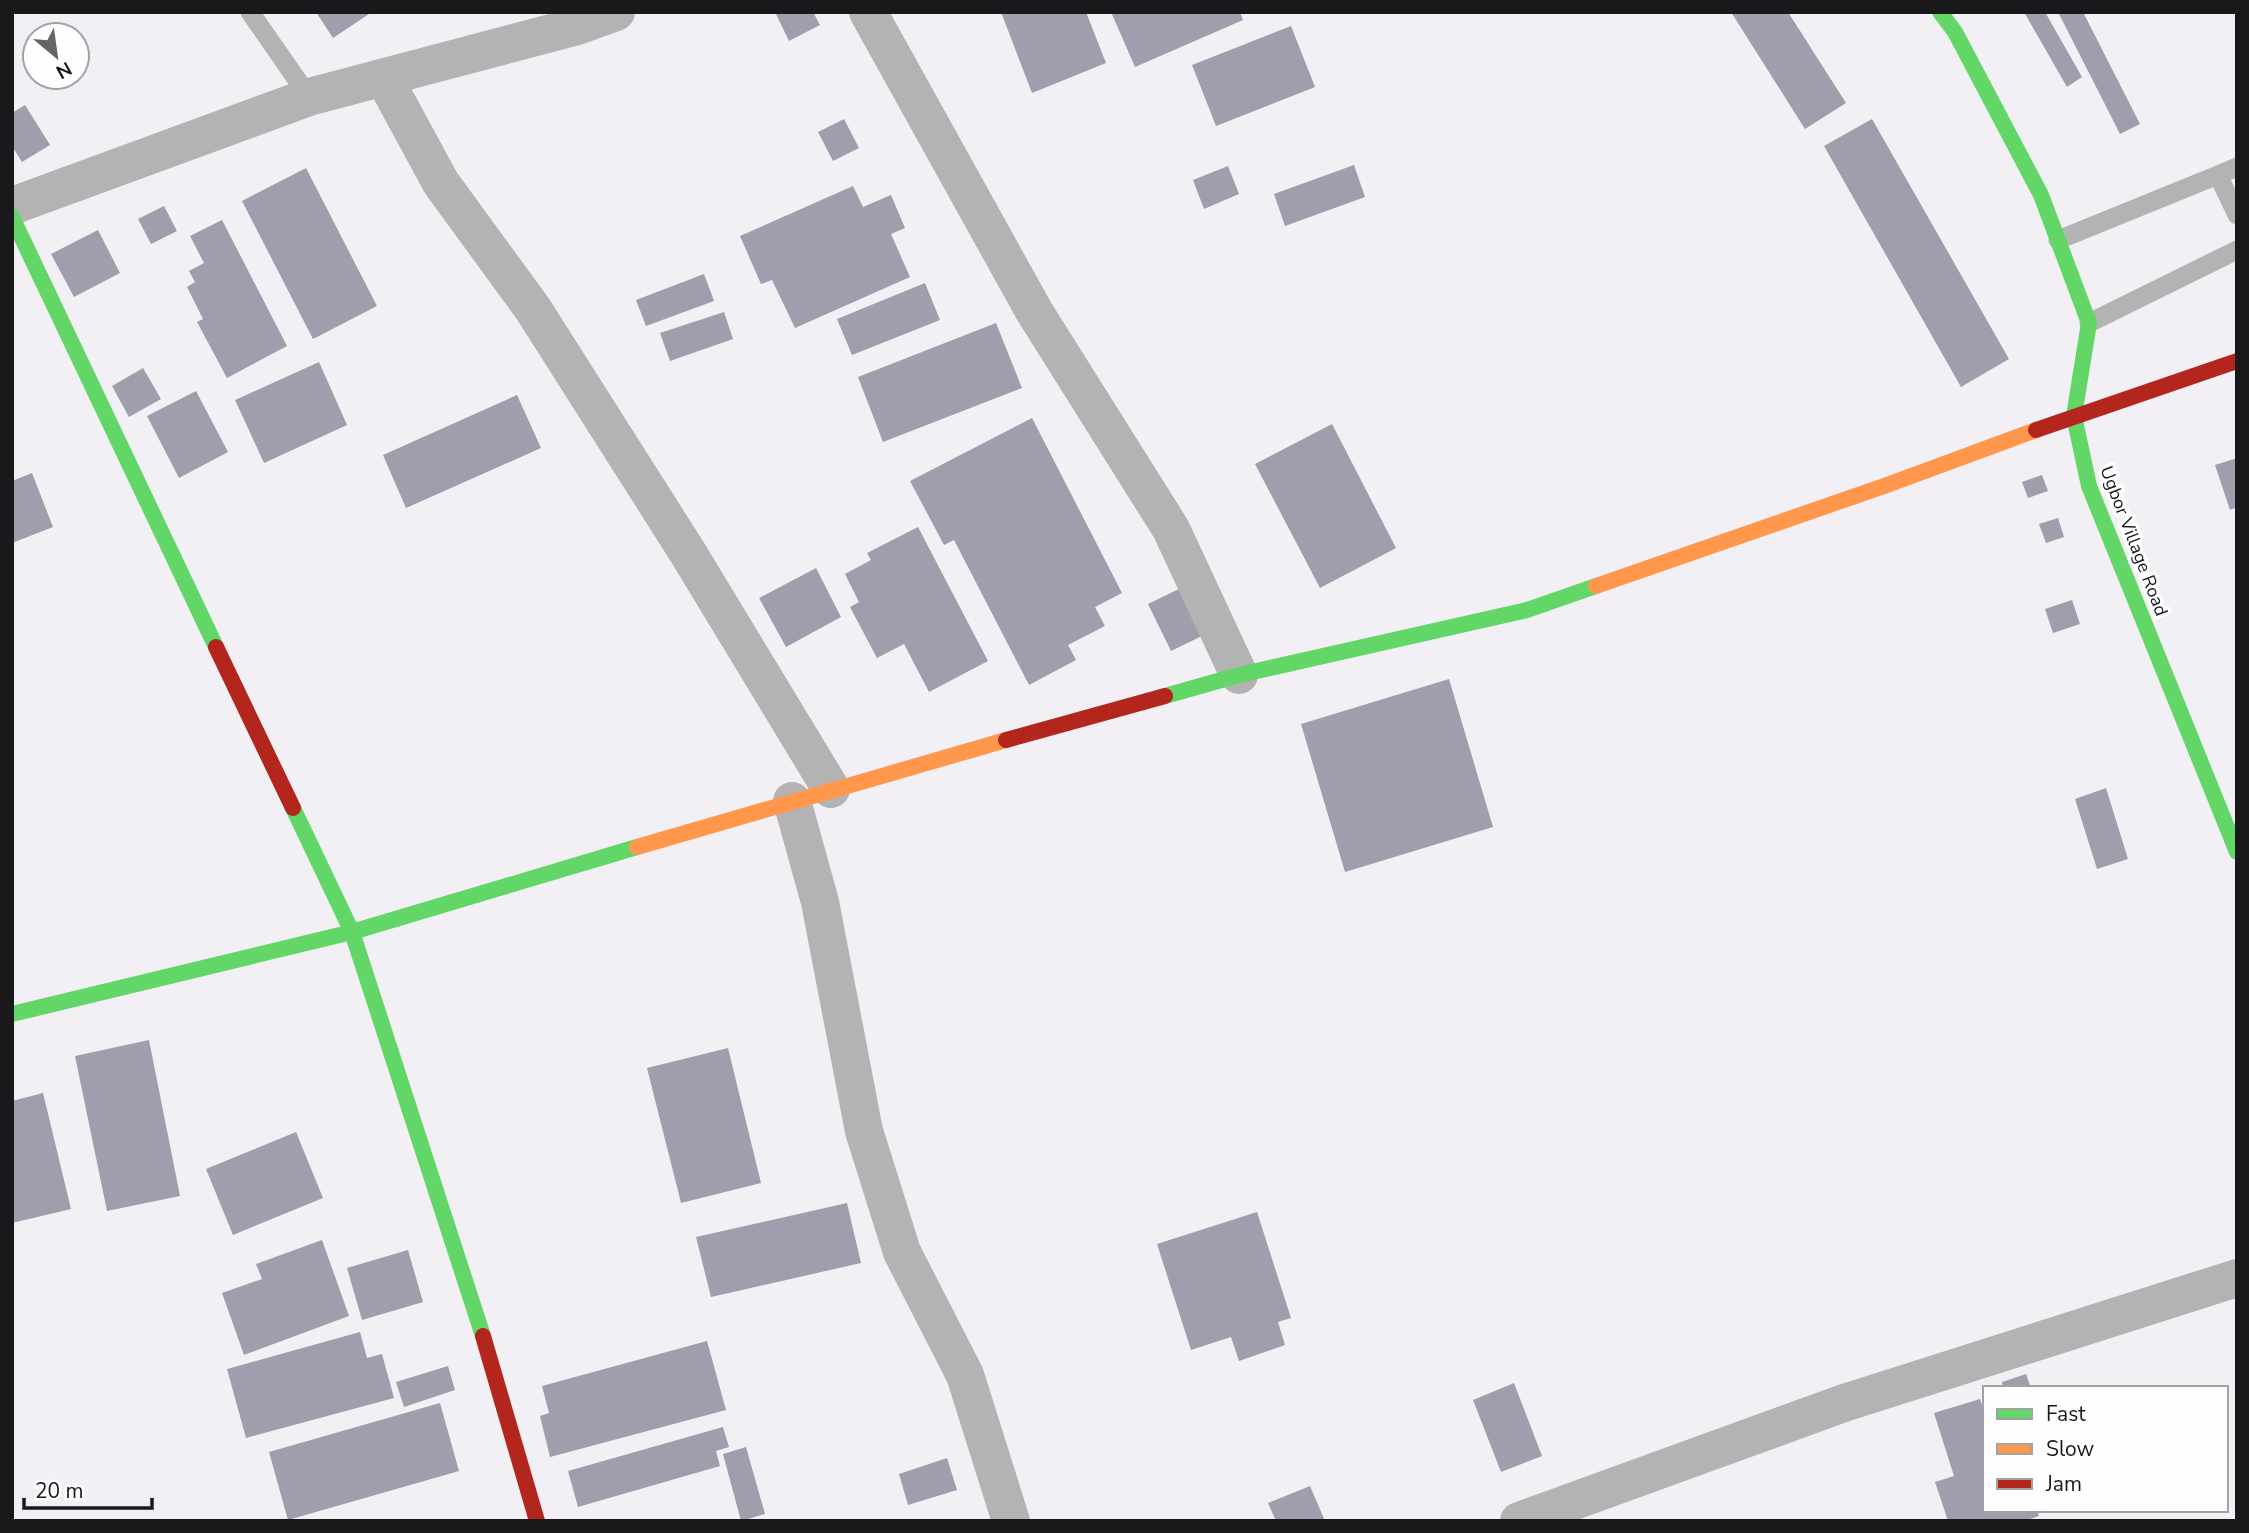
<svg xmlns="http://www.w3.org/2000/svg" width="2249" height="1533" viewBox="0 0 2249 1533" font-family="'Nunito Sans',sans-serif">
	<rect width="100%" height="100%" fill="#f2f0f4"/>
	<!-- building -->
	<path fill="#a09dac" d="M 316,12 L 372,12 L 333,38 Z
		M 775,12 L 813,12 L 820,25 L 789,41 Z
		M 1001,12 L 1086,12 L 1106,63 L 1032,93 Z
		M 1111,12 L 1240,12 L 1243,20 L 1135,67 Z
		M 1731,12 L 1788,12 L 1846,103 L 1805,129 Z
		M 2024,12 L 2045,12 L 2082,77 L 2067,87 Z
		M 2058,12 L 2083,12 L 2140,124 L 2120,134 Z
		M 1291,26 L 1315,87 L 1216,126 L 1192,65 Z
		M 25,105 L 50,145 L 22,162 L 12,146 L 12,113 Z
		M 844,119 L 859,148 L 833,161 L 818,132 Z
		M 1872,119 L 2009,359 L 1961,387 L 1824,146 Z
		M 1354,165 L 1365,197 L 1285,226 L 1274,194 Z
		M 1228,166 L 1239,194 L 1204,209 L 1193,180 Z
		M 306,168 L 377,306 L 313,339 L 242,201 Z
		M 853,186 L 863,207 L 891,195 L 905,228 L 891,234 L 910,277 L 795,328 L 772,280 L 761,284 L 740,236 Z
		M 164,206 L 177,231 L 151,244 L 138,219 Z
		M 222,220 L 287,346 L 227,378 L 197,322 L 203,319 L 187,287 L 195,282 L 189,271 L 204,263 L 190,236 Z
		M 98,230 L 120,273 L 74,297 L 51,254 Z
		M 704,274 L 714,301 L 646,326 L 636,300 Z
		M 925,283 L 940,320 L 852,355 L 837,319 Z
		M 724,312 L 733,339 L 670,361 L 660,333 Z
		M 996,323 L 1022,388 L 883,442 L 858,377 Z
		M 319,362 L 347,425 L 264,463 L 235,400 Z
		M 143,368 L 161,399 L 129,417 L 112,386 Z
		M 196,391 L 228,452 L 179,478 L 147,416 Z
		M 517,395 L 541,448 L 406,508 L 383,455 Z
		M 1032,418 L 1122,593 L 1095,607 L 1105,626 L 1068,645 L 1076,660 L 1029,685 L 954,540 L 944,545 L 910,481 Z
		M 1332,424 L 1396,548 L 1320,588 L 1255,464 Z
		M 2237,458 L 2237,507 L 2230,510 L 2215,465 Z
		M 32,473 L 53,527 L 12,543 L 12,481 Z
		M 2042,475 L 2048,491 L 2028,498 L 2022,482 Z
		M 2058,518 L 2064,537 L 2046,543 L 2039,524 Z
		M 918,527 L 988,661 L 929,692 L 904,644 L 877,658 L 850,607 L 859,602 L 845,574 L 871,560 L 867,553 Z
		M 816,568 L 841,617 L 786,647 L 759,598 Z
		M 1183,587 L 1206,634 L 1171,651 L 1148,604 Z
		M 2072,600 L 2080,624 L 2053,633 L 2045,609 Z
		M 1449,679 L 1493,827 L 1345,872 L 1301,724 Z
		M 2106,788 L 2128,859 L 2097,869 L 2075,799 Z
		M 149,1040 L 180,1196 L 107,1211 L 75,1056 Z
		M 728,1048 L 761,1183 L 681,1203 L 647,1068 Z
		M 43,1093 L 71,1209 L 12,1223 L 12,1101 Z
		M 296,1132 L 323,1198 L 233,1235 L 206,1169 Z
		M 847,1203 L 861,1263 L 711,1297 L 696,1237 Z
		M 1257,1212 L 1291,1318 L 1278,1322 L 1285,1345 L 1239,1361 L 1231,1337 L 1191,1350 L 1157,1244 Z
		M 322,1240 L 349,1316 L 244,1355 L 222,1293 L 262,1279 L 256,1264 Z
		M 408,1250 L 423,1302 L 362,1320 L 347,1268 Z
		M 360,1332 L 367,1358 L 382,1354 L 394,1398 L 246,1438 L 227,1369 Z
		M 707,1341 L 726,1410 L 550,1457 L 540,1416 L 549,1413 L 542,1386 Z
		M 448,1366 L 455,1390 L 404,1407 L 396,1382 Z
		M 2026,1374 L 2031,1388 L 2003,1388 L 2002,1382 Z
		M 1514,1383 L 1542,1456 L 1501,1472 L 1473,1400 Z
		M 1980,1399 L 1985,1414 L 1985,1510 L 2037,1510 L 2039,1516 L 2024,1521 L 1948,1521 L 1935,1482 L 1954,1476 L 1934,1413 Z
		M 440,1403 L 459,1471 L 288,1520 L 269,1452 Z
		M 723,1427 L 729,1447 L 716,1451 L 720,1466 L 578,1507 L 568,1471 Z
		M 746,1447 L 765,1514 L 741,1521 L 723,1454 Z
		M 947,1458 L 957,1490 L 908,1505 L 899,1474 Z
		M 1310,1486 L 1325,1521 L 1276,1521 L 1268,1503 Z"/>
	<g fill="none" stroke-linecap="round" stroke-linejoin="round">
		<!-- lane -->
		<path stroke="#b4b3b3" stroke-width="19" d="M 250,12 L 309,97
			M 2218,175 L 2237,167
			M 2058,240 L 2218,175 L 2237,215
			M 2089,323 L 2237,250"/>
		<!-- street -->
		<path stroke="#b4b3b3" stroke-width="38" d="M 868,12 L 1034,311 L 1171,529 L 1239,675
			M 384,78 L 441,183 L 533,309 L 688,553 L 831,789
			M 12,206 L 309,97 L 574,27 L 616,12
			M 792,801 L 820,902 L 864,1131 L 902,1252 L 965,1375 L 1011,1521
			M 1519,1521 L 1844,1403 L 2237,1278"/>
		<!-- fast -->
		<path stroke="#63d668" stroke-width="16" d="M 1940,12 L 1955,32 L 2041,195 L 2089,323 L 2074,416 L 2089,486 L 2237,852
			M 12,217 L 216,647
			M 1165,696 L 1239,675 L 1527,610 L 1596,586
			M 293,808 L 352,932 L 483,1336
			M 12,1014 L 352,932 L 637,847"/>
		<!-- slow -->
		<path stroke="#ff974d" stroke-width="16" d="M 1596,586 L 1887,485 L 2036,430
			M 637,847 L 1006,740"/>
		<!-- jam -->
		<path stroke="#b3261e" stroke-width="16" d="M 2036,430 L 2237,361
			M 216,647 L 293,808
			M 1006,740 L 1165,696
			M 483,1336 L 537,1521"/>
	</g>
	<g text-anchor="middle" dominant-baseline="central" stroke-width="7" stroke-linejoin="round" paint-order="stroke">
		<!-- street labels -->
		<g font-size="18" fill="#19181a" stroke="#fffeff">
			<text transform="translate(2134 541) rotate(69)">Ugbor Village Road</text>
		</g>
	</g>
	<!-- border -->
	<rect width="2249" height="1533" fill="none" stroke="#19181a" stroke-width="28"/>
	<!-- legend -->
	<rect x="1983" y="1386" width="245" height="126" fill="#fffeff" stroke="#a3a2a3" stroke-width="2"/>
	<rect x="1997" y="1409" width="35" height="10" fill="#63d668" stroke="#a3a2a3" stroke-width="2"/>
	<text x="2046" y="1421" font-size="21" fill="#19181a">Fast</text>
	<rect x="1997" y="1444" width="35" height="10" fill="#ff974d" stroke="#a3a2a3" stroke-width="2"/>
	<text x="2046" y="1456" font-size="21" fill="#19181a">Slow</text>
	<rect x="1997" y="1479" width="35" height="10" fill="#b3261e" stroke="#a3a2a3" stroke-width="2"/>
	<text x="2046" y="1491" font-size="21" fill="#19181a">Jam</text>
	<!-- north arrow -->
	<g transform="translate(56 56) rotate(151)"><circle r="33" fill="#fffeff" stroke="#a3a2a3" stroke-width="2"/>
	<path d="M0-5L12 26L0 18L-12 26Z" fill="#656466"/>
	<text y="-10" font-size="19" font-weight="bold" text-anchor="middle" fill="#19181a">N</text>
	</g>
	<!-- scale -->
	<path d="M24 1498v10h128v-10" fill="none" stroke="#19181a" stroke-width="3.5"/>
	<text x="35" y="1498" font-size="21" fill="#19181a" stroke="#fffeff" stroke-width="5" paint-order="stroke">20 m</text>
</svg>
